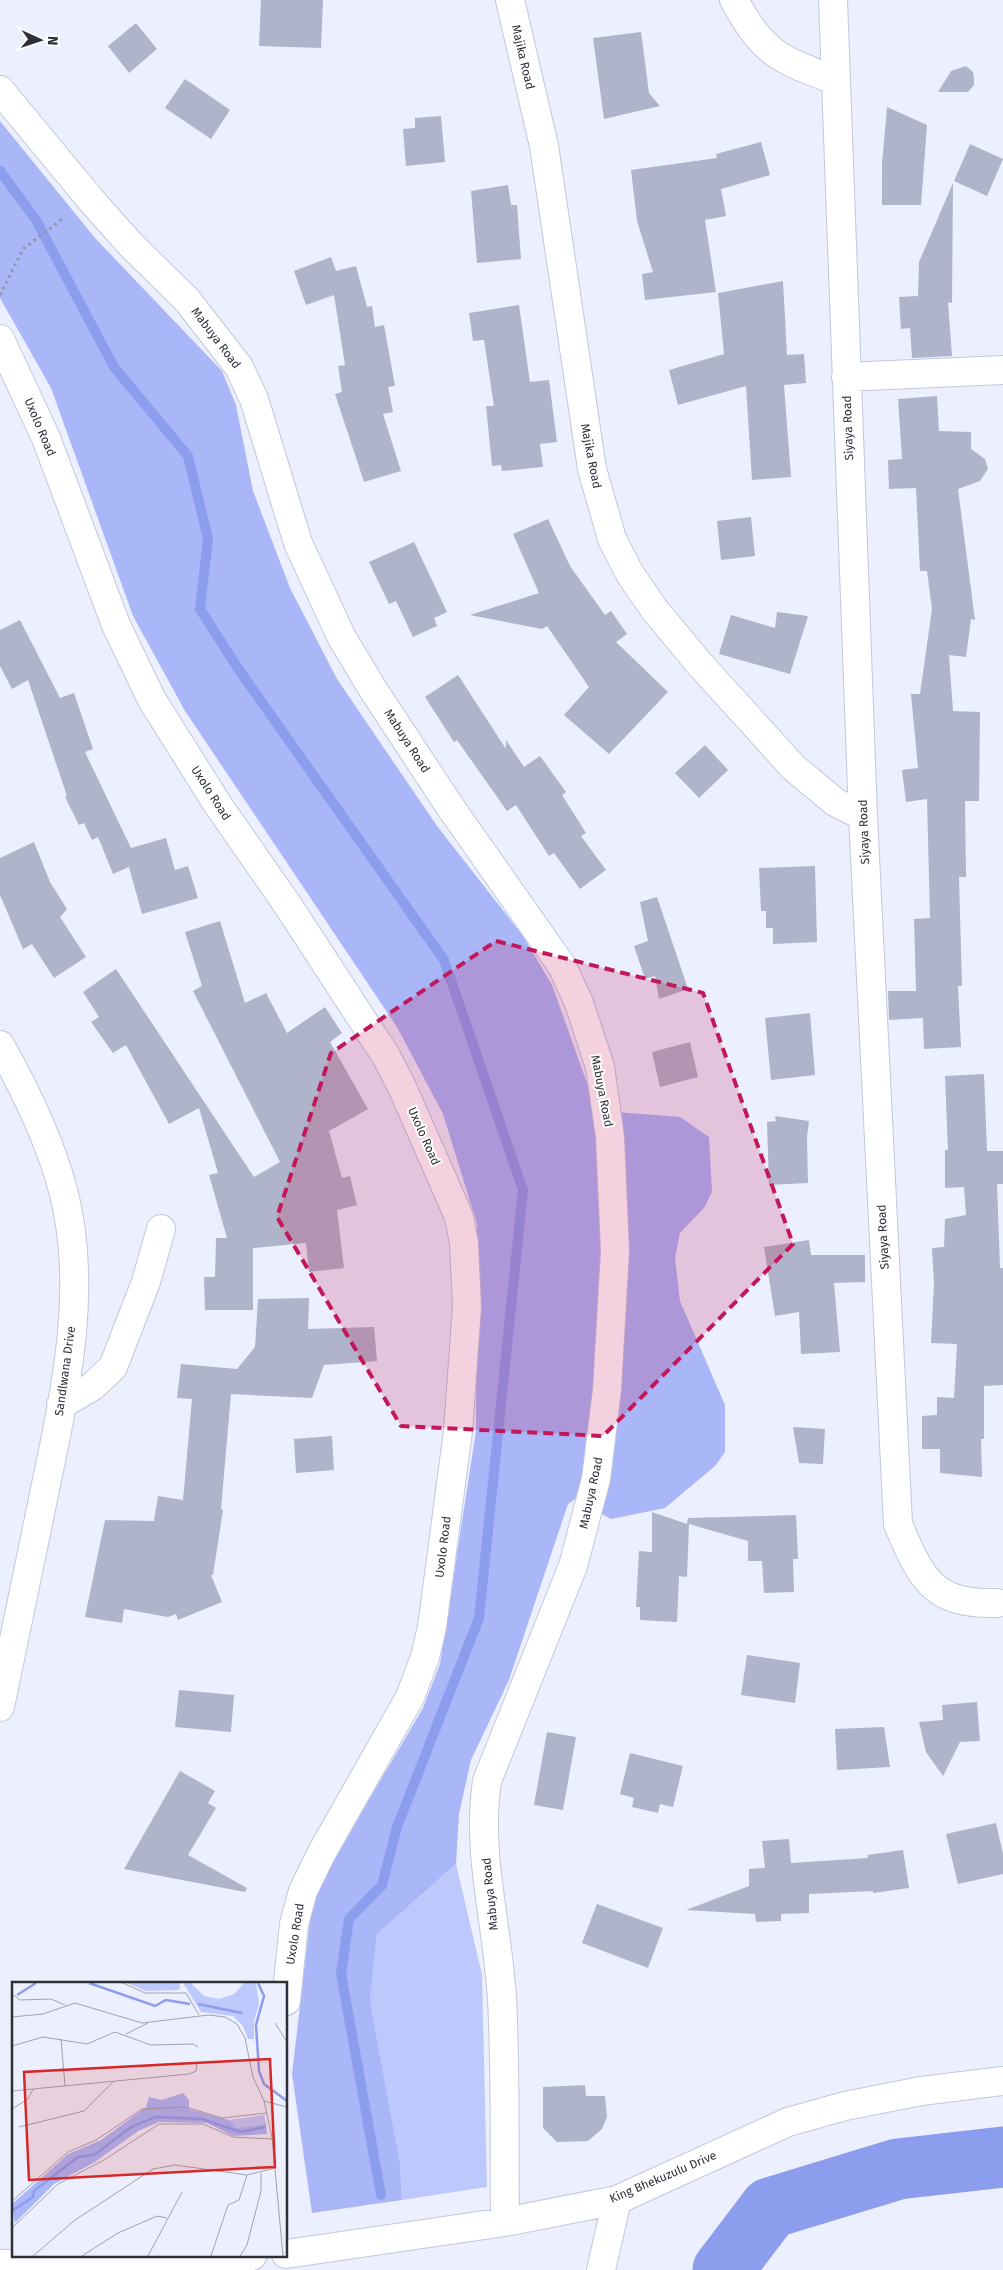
<svg xmlns="http://www.w3.org/2000/svg" width="1003" height="2270" viewBox="0 0 1003 2270" font-family="'Fira Sans',sans-serif">
	<rect width="100%" height="100%" fill="#eceffd"/>
	<!-- green -->
	<path fill="#bdc9fc" d="M 456,1864 L 482,1975 L 487,2187 L 402,2200 L 400,2163 L 370,2001 L 377,1934 Z"/>
	<!-- forest -->
	<path fill="#a9b7f8" d="M 0,121 L 95,238 L 222,371 L 236,405 L 253,491 L 290,588 L 337,679 L 437,826 L 523,936 L 552,985 L 594,1103 L 616,1112 L 680,1117 L 709,1137 L 712,1192 L 704,1208 L 680,1233 L 675,1258 L 680,1301 L 725,1405 L 725,1452 L 715,1466 L 665,1508 L 611,1519 L 575,1499 L 568,1504 L 509,1680 L 471,1760 L 459,1814 L 456,1864 L 377,1934 L 370,2001 L 400,2163 L 402,2200 L 312,2213 L 292,2074 L 313,1895 L 423,1708 L 440,1664 L 476,1431 L 477,1224 L 443,1114 L 397,1027 L 185,711 L 133,616 L 51,388 L 0,298 Z"/>
	<g fill="none" stroke-linecap="round" stroke-linejoin="round">
		<!-- stream -->
		<path stroke="#8d9ded" stroke-width="10" d="M 0,171 L 36,220 L 114,367 L 188,456 L 208,539 L 200,609 L 239,670 L 444,960 L 523,1190 L 479,1618 L 397,1827 L 382,1885 L 349,1919 L 341,1974 L 381,2195"/>
		<!-- river -->
		<path stroke="#8d9ded" stroke-width="61" d="M 723,2270 L 770,2208 L 898,2169 L 1003,2157"/>
	</g>
	<!-- building -->
	<path fill="#afb4ca" d="M 261,0 L 323,0 L 321,48 L 259,46 Z
		M 136,23 L 157,49 L 129,73 L 108,46 Z
		M 641,32 L 649,93 L 660,106 L 604,119 L 593,38 Z
		M 966,66 L 973,72 L 974,79 L 974,85 L 968,92 L 938,92 L 951,71 Z
		M 185,79 L 230,110 L 211,139 L 165,108 Z
		M 887,107 L 927,125 L 921,205 L 882,205 L 882,164 Z
		M 441,116 L 445,162 L 406,166 L 403,129 L 415,128 L 415,118 Z
		M 761,142 L 770,175 L 721,189 L 726,216 L 705,220 L 716,292 L 645,300 L 642,274 L 653,272 L 637,221 L 631,170 L 717,158 L 716,154 Z
		M 970,144 L 1003,159 L 987,196 L 954,181 Z
		M 953,183 L 952,303 L 948,302 L 952,356 L 912,358 L 910,328 L 901,329 L 899,297 L 918,296 L 919,262 Z
		M 508,185 L 511,205 L 517,205 L 521,259 L 477,263 L 471,191 Z
		M 331,257 L 336,271 L 356,266 L 367,307 L 372,306 L 375,327 L 384,325 L 395,386 L 388,387 L 393,412 L 383,414 L 401,471 L 364,482 L 335,394 L 342,392 L 338,366 L 345,365 L 334,295 L 306,305 L 294,271 Z
		M 783,281 L 787,355 L 804,354 L 806,383 L 784,385 L 791,477 L 752,480 L 746,386 L 678,405 L 669,370 L 724,354 L 718,293 Z
		M 519,305 L 530,382 L 549,380 L 557,442 L 540,444 L 543,467 L 502,471 L 501,465 L 492,466 L 486,406 L 494,406 L 484,340 L 473,341 L 469,313 Z
		M 937,396 L 939,431 L 971,432 L 971,449 L 985,459 L 988,469 L 980,481 L 958,489 L 975,620 L 971,619 L 966,657 L 949,655 L 953,711 L 980,712 L 979,801 L 965,801 L 966,877 L 959,877 L 962,986 L 958,986 L 961,1047 L 924,1049 L 923,1018 L 889,1020 L 888,991 L 916,991 L 914,919 L 930,918 L 927,799 L 906,802 L 902,770 L 918,768 L 911,694 L 920,694 L 932,609 L 927,571 L 920,571 L 916,488 L 889,489 L 888,460 L 902,459 L 898,399 Z
		M 751,517 L 755,556 L 721,560 L 717,521 Z
		M 548,519 L 570,566 L 605,615 L 611,611 L 627,634 L 616,642 L 668,692 L 609,754 L 564,715 L 589,687 L 547,626 L 542,629 L 470,615 L 539,593 L 513,534 Z
		M 414,542 L 447,612 L 434,618 L 437,626 L 413,637 L 396,601 L 389,604 L 369,562 Z
		M 777,612 L 808,616 L 790,674 L 719,654 L 731,615 L 775,628 Z
		M 20,620 L 60,698 L 74,693 L 93,749 L 85,752 L 131,848 L 166,838 L 175,870 L 188,866 L 198,898 L 142,914 L 129,867 L 113,874 L 98,837 L 92,840 L 84,823 L 79,825 L 65,797 L 67,796 L 28,680 L 12,689 L 0,666 L 0,630 Z
		M 458,675 L 506,749 L 506,740 L 524,767 L 540,756 L 566,792 L 562,795 L 586,833 L 581,836 L 606,870 L 580,889 L 554,853 L 549,856 L 516,805 L 507,811 L 457,740 L 454,742 L 425,697 Z
		M 705,745 L 728,770 L 699,798 L 675,773 Z
		M 34,842 L 50,882 L 67,909 L 60,917 L 86,957 L 54,978 L 32,944 L 23,949 L 0,895 L 0,858 Z
		M 815,866 L 817,942 L 773,944 L 773,928 L 766,928 L 766,911 L 761,911 L 759,868 Z
		M 657,897 L 688,989 L 659,999 L 655,976 L 645,979 L 634,946 L 648,941 L 640,902 Z
		M 220,921 L 245,1003 L 266,993 L 287,1033 L 325,1007 L 342,1033 L 330,1042 L 368,1109 L 329,1131 L 342,1178 L 350,1176 L 357,1205 L 337,1210 L 344,1268 L 309,1272 L 306,1243 L 253,1248 L 253,1310 L 205,1310 L 204,1277 L 215,1277 L 216,1238 L 227,1238 L 209,1175 L 218,1173 L 199,1108 L 169,1124 L 126,1045 L 113,1053 L 91,1022 L 99,1017 L 83,992 L 116,969 L 254,1177 L 280,1162 L 193,991 L 202,986 L 185,932 Z
		M 810,1013 L 815,1075 L 771,1080 L 765,1018 Z
		M 690,1042 L 698,1077 L 660,1087 L 652,1052 Z
		M 984,1074 L 987,1151 L 1003,1151 L 1003,1184 L 997,1184 L 1000,1268 L 1003,1268 L 1003,1385 L 984,1386 L 984,1439 L 981,1439 L 982,1477 L 940,1473 L 940,1449 L 922,1449 L 922,1416 L 937,1415 L 937,1397 L 954,1398 L 957,1344 L 931,1343 L 934,1283 L 932,1248 L 944,1247 L 945,1219 L 966,1215 L 964,1187 L 945,1188 L 945,1150 L 948,1150 L 945,1076 Z
		M 775,1116 L 809,1121 L 807,1137 L 808,1183 L 769,1185 L 767,1122 L 776,1121 Z
		M 809,1240 L 811,1255 L 865,1255 L 865,1282 L 834,1283 L 840,1352 L 801,1354 L 799,1312 L 775,1316 L 764,1247 Z
		M 309,1298 L 308,1329 L 374,1327 L 377,1361 L 324,1365 L 312,1398 L 231,1394 L 221,1509 L 223,1510 L 213,1575 L 211,1575 L 222,1602 L 178,1620 L 176,1614 L 168,1617 L 124,1609 L 122,1623 L 85,1617 L 105,1520 L 154,1521 L 158,1496 L 183,1500 L 192,1399 L 177,1398 L 181,1364 L 237,1369 L 255,1347 L 258,1299 Z
		M 793,1427 L 825,1429 L 823,1464 L 799,1463 Z
		M 332,1436 L 334,1470 L 296,1473 L 294,1439 Z
		M 652,1512 L 687,1524 L 688,1518 L 796,1515 L 798,1559 L 793,1559 L 794,1592 L 764,1593 L 762,1561 L 748,1561 L 748,1541 L 689,1524 L 687,1577 L 679,1576 L 677,1622 L 640,1620 L 640,1607 L 636,1607 L 639,1551 L 652,1552 Z
		M 747,1655 L 800,1663 L 795,1703 L 741,1695 Z
		M 179,1690 L 234,1695 L 231,1732 L 175,1727 Z
		M 977,1702 L 980,1741 L 960,1742 L 943,1776 L 926,1752 L 919,1722 L 943,1720 L 942,1705 Z
		M 884,1727 L 890,1767 L 837,1770 L 835,1729 Z
		M 547,1732 L 576,1737 L 563,1810 L 534,1805 Z
		M 630,1753 L 683,1766 L 673,1807 L 660,1804 L 658,1813 L 632,1807 L 634,1798 L 620,1794 Z
		M 180,1771 L 215,1791 L 208,1803 L 216,1808 L 188,1855 L 247,1888 L 245,1892 L 124,1869 Z
		M 996,1823 L 1003,1854 L 1003,1874 L 958,1884 L 946,1834 Z
		M 789,1839 L 791,1863 L 868,1858 L 867,1855 L 903,1850 L 909,1888 L 873,1893 L 873,1891 L 809,1894 L 809,1913 L 781,1914 L 781,1921 L 756,1922 L 755,1914 L 686,1910 L 749,1886 L 749,1869 L 765,1868 L 762,1841 Z
		M 597,1904 L 663,1928 L 648,1968 L 582,1943 Z
		M 585,2085 L 586,2096 L 605,2096 L 607,2117 L 602,2129 L 588,2141 L 557,2142 L 543,2128 L 543,2087 Z"/>
	<g fill="none" stroke-linecap="round" stroke-linejoin="round">
		<defs>
			<path id="minor" d="M 510,0 L 544,146 L 592,469 L 612,539 L 630,574 L 654,609 L 697,661 L 793,767 L 835,802 L 863,816
				M 734,0 C 764,54 778,59 835,80
				M 833,0 L 863,816 L 898,1524 C 921,1578 932,1605 997,1603
				M 0,90 L 91,200 L 130,244 L 187,300 L 239,367 L 254,399 L 298,543 L 341,636 L 374,691 L 451,808 L 562,966 L 579,1003 L 600,1067 L 610,1137 L 615,1251 L 607,1390 L 596,1479 L 573,1566 L 487,1781 C 476,1854 498,1926 502,1999 C 506,2073 504,2148 505,2222
				M 0,339 L 46,438 L 116,625 L 152,700 L 218,805 L 287,904 L 386,1056 L 402,1087 L 459,1217 L 464,1243 L 467,1307 L 458,1431 L 432,1627 L 425,1657 L 410,1697 L 321,1854 L 303,1891 L 294,1924 L 286,2001
				M 846,377 L 1003,370
				M 0,1045 C 26,1091 49,1138 63,1190 C 90,1292 63,1402 42,1504 C 28,1571 14,1639 0,1707
				M 61,1405 L 93,1386 L 113,1367 L 146,1282 L 161,1229
				M 286,2254 L 505,2222 L 617,2200 L 788,2122 L 845,2106 L 921,2091 L 1003,2081
				M 0,2264 L 252,2256
				M 601,2270 L 617,2200"/>
		</defs>
		<!-- minor casing -->
		<use href="#minor" stroke="#c1c7dd" stroke-width="30"/>
		<!-- path -->
		<path stroke="#9295a0" stroke-width="3" stroke-dasharray="2.5 4" stroke-linecap="butt" d="M 0,295 L 23,249 L 65,217"/>
		<!-- minor -->
		<use href="#minor" stroke="#fff" stroke-width="28"/>
	</g>
	<!-- marked area -->
	<path fill="#c2185b" fill-opacity="0.2" stroke="#c2185b" stroke-width="4" stroke-dasharray="10 6" stroke-linejoin="round" d="M 496,941 L 703,993 L 793,1244 L 603,1436 L 401,1426 L 277,1217 L 331,1053 Z"/>
	<g text-anchor="middle" dominant-baseline="central" stroke-width="4" stroke-linejoin="round" paint-order="stroke">
		<!-- street labels -->
		<g font-size="12" fill="#2e3038" stroke="#fff">
			<text transform="translate(523 57) rotate(77)">Majika Road</text>
			<text transform="translate(216 338) rotate(53)">Mabuya Road</text>
			<text transform="translate(40 427) rotate(67)">Uxolo Road</text>
			<text transform="translate(848 428) rotate(-92)">Siyaya Road</text>
			<text transform="translate(591 456) rotate(79)">Majika Road</text>
			<text transform="translate(407 741) rotate(57)">Mabuya Road</text>
			<text transform="translate(211 793) rotate(57)">Uxolo Road</text>
			<text transform="translate(864 832) rotate(-92)">Siyaya Road</text>
			<text transform="translate(602 1091) rotate(79)">Mabuya Road</text>
			<text transform="translate(424 1136) rotate(66)">Uxolo Road</text>
			<text transform="translate(883 1237) rotate(-93)">Siyaya Road</text>
			<text transform="translate(65 1371) rotate(-82)">Sandlwana Drive</text>
			<text transform="translate(591 1493) rotate(-78)">Mabuya Road</text>
			<text transform="translate(443 1547) rotate(-83)">Uxolo Road</text>
			<text transform="translate(490 1894) rotate(-96)">Mabuya Road</text>
			<text transform="translate(295 1934) rotate(-81)">Uxolo Road</text>
			<text transform="translate(663 2177) rotate(-23)">King Bhekuzulu Drive</text>
		</g>
	</g>
	<!-- overview -->
	<g transform="translate(12 1982)">
		<rect width="275" height="275" fill="#eceffd"/>
		<path d="M 115,1 L 167,1 L 168,4 L 167,8 L 134,9 ZM 171,1 L 179,1 L 192,14 L 207,17 L 222,12 L 232,1 L 244,1 L 247,22 L 242,39 L 242,57 L 236,57 L 231,44 L 221,34 L 189,30 ZM 252,133 L 254,142 L 232,147 L 225,146 L 217,138 Z" fill="#bdc9fc"/>
		<path d="M 171,111 L 177,118 L 177,127 L 217,138 L 225,146 L 254,142 L 255,152 L 221,154 L 195,141 L 147,140 L 126,149 L 83,180 L 42,202 L 3,241 L 0,222 L 56,172 L 89,158 L 134,125 L 137,115 L 150,118 Z" fill="#a9b7f8"/>
		<path fill="none" stroke="#8d9ded" stroke-width="2.5" d="M 77,1 L 143,24 L 154,18 L 178,22M 246,1 L 252,14 L 244,43 L 247,89 L 252,102 L 275,119M 5,13 L 24,1M 186,22 L 230,31M 0,229 L 21,215 L 22,209 L 66,175 L 82,173 L 119,145 L 143,135 L 190,137 L 229,150 L 253,145"/>
		<path fill="none" stroke="#a0a3ae" stroke-width="1" d="M 111,1 L 133,11 L 174,11 L 187,33M 0,12 L 8,18 L 39,17 L 53,23M 0,35 L 31,32 L 63,21 L 130,41 L 197,33 L 213,35 L 225,42 L 233,56 L 241,95 L 252,119 L 260,155 L 271,274M 263,41 L 275,60M 114,52 L 136,41M 49,57 L 53,104M 0,64 L 31,55 L 75,62 L 103,50 L 139,63 L 181,62 L 186,65M 0,109 L 177,92 L 184,89 L 185,81M 252,119 L 275,125M 0,127 L 16,117 L 21,107M 7,145 L 72,129 L 101,100M 0,219 L 56,170 L 84,158 L 130,127 L 174,125 L 210,136 L 255,131M 0,246 L 46,202 L 92,178 L 147,142 L 191,142 L 221,155 L 260,157M 21,274 L 63,238 L 141,187 L 163,183 L 235,193 L 263,186M 70,274 L 106,251 L 145,234 L 155,236M 136,274 L 170,210M 199,274 L 216,223 L 227,218 L 235,193M 228,274 L 235,263 L 249,209 L 249,191"/>
		<path fill="#d62828" fill-opacity="0.15" stroke="#d62828" stroke-width="2.5" d="M 258,77 L 263,185 L 17,198 L 12,90 Z"/>
		<rect width="275" height="275" fill="none" stroke="#2e3038" stroke-width="2.5"/>
	</g>
	<!-- north arrow -->
	<g transform="translate(40 40) rotate(93)" stroke="#ffffff" stroke-width="4" paint-order="stroke">
	<path d="M0-4L9 19L0 12L-9 19Z" fill="#2e3038"/>
	<text y="-8" font-size="14" font-weight="bold" text-anchor="middle" fill="#2e3038">N</text>
	</g>
</svg>
